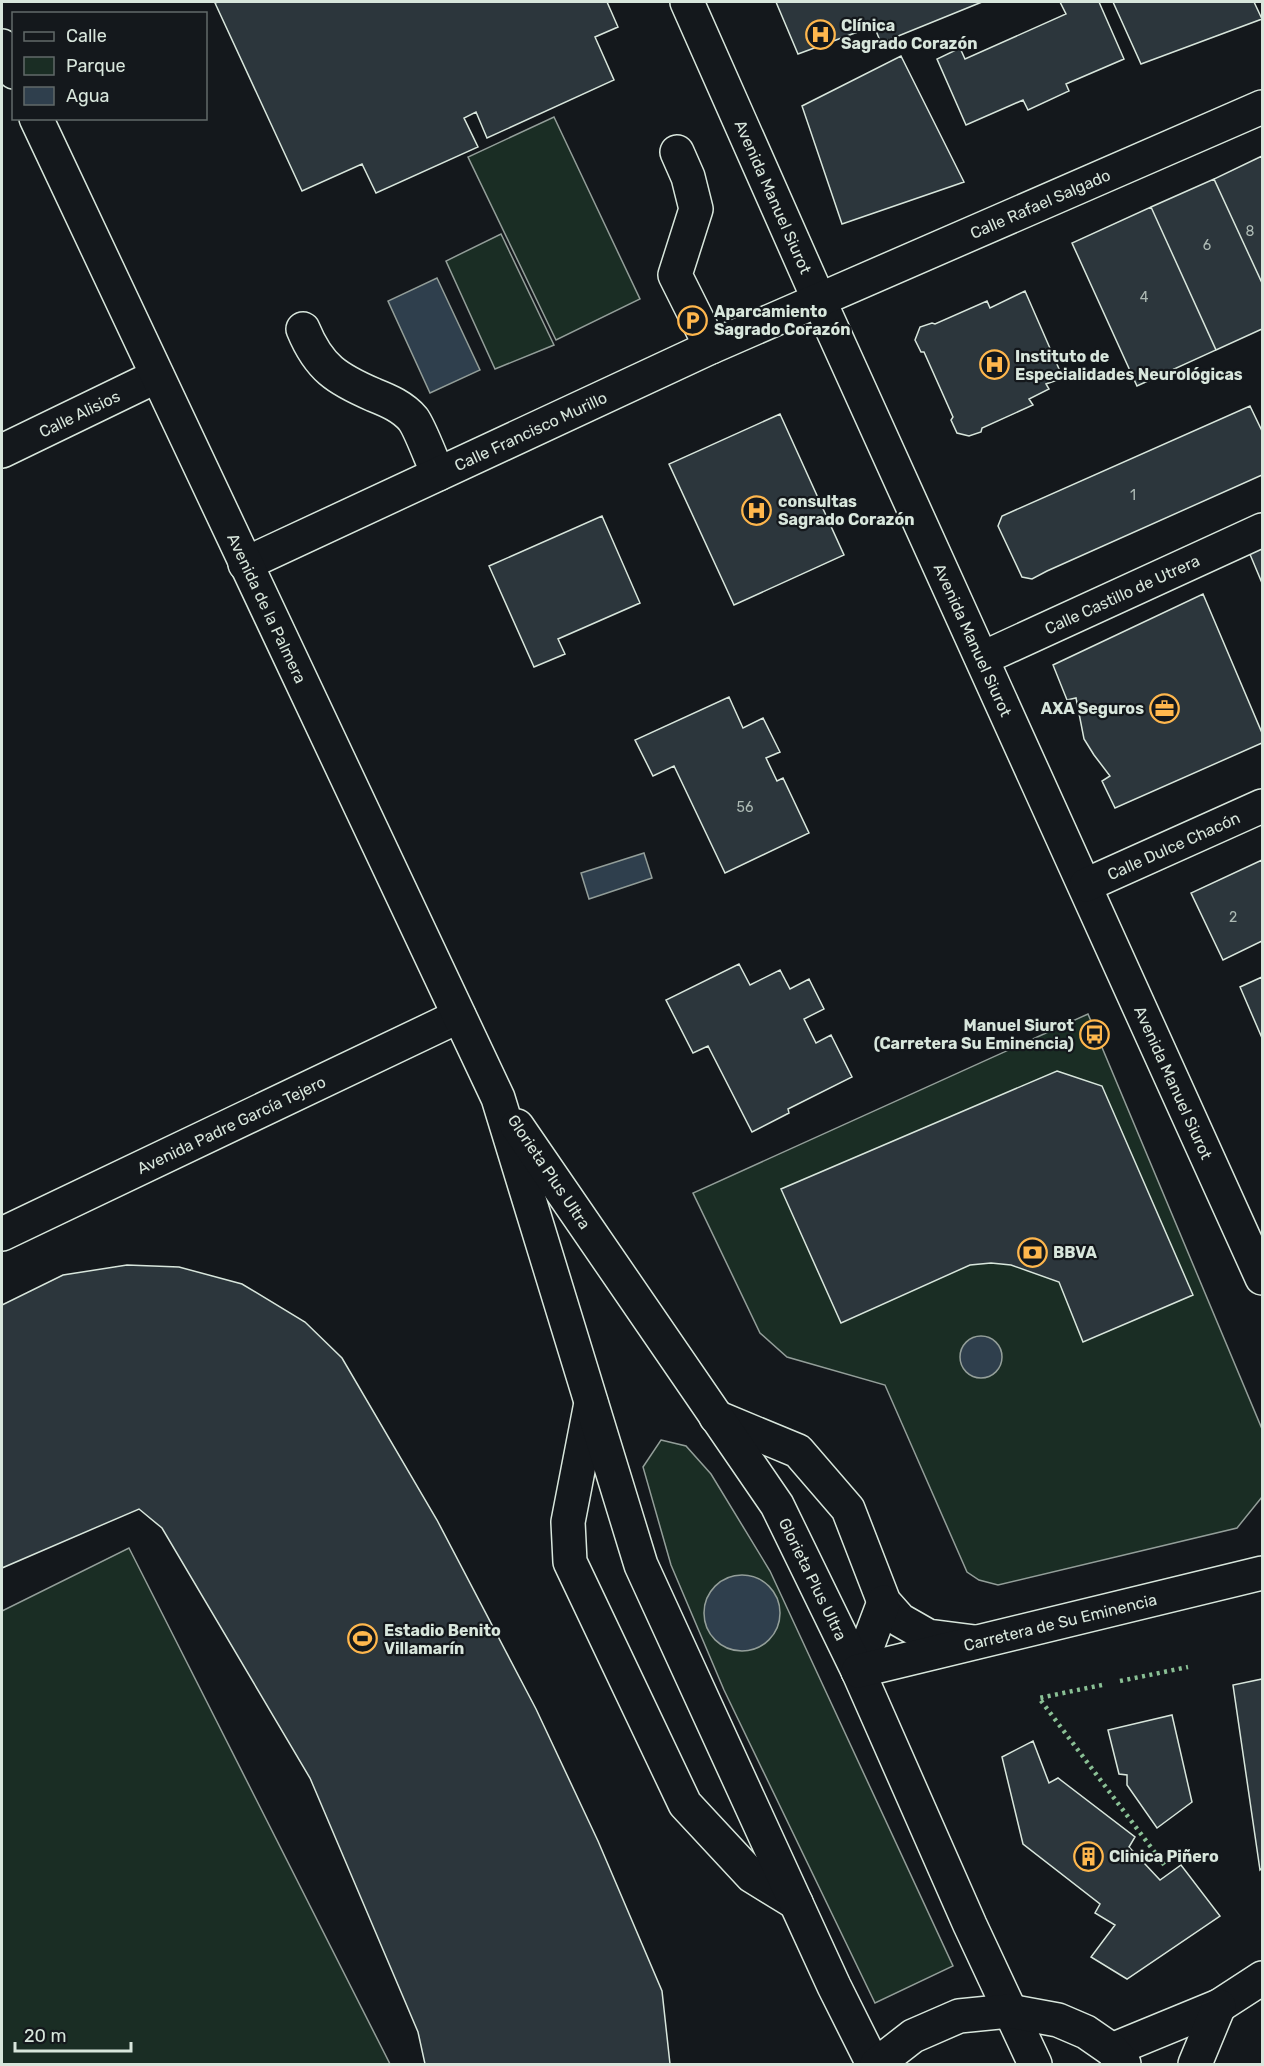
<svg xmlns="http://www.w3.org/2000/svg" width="1264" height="2066" viewBox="0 0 1264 2066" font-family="Rubik,sans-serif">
	<rect width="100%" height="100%" fill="#14181c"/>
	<!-- green -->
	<path fill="#1a2d24" stroke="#939e99" stroke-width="1.5" d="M 554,117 L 640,299 L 556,340 L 468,157 Z
		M 501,234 L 554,345 L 495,369 L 446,261 Z
		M 1088,1014 L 1262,1429 L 1262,1497 L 1237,1528 L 998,1585 L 979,1580 L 967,1572 L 885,1385 L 787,1357 L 760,1333 L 693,1193 Z
		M 661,1440 L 686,1446 L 711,1474 L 770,1571 L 953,1966 L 875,2003 L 724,1690 L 671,1565 L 643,1467 Z
		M 129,1548 L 390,2064 L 2,2064 L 2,1611 Z"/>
	<!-- water -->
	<path fill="#2f3f4d" stroke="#939e99" stroke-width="1.5" d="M 437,278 L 480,370 L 430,393 L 388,301 Z
		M 644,853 L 652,878 L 589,899 L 581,873 Z
		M960 1357a21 21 0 1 1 42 0a21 21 0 1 1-42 0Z
		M704 1613a38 38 0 1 1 76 0a38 38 0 1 1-76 0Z"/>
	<!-- building -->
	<path fill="#2c363c" stroke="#d8e6dc" stroke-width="1.5" d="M 218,2 L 607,2 L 618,27 L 595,37 L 614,80 L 487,138 L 476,112 L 464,118 L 478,147 L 376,193 L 362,164 L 302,191 L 215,3 Z
		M 776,2 L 982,2 L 881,43 L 874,26 L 798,54 Z
		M 1060,2 L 1099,2 L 1124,59 L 1066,84 L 1069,91 L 1028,110 L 1023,100 L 966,125 L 937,59 L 960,48 L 965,59 L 1066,14 Z
		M 1113,2 L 1254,2 L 1262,19 L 1141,64 Z
		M 901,56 L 964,182 L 842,224 L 802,106 Z
		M 1262,156 L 1262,283 L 1214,179 Z
		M 1214,179 L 1262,283 L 1262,329 L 1216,350 L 1151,207 Z
		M 1151,207 L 1216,350 L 1137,386 L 1072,243 Z
		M 1025,291 L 1063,378 L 1046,384 L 1049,389 L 1029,399 L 1033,405 L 982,428 L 981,432 L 969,436 L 957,433 L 951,420 L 953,417 L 924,352 L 921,352 L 915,340 L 920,327 L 932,323 L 935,324 L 987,301 L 990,308 Z
		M 1250,406 L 1262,431 L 1262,475 L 1047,571 L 1032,579 L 1022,577 L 998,526 L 1002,516 Z
		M 780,414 L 844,555 L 734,605 L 669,464 Z
		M 602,516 L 640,603 L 558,639 L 565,654 L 534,667 L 489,566 Z
		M 1262,546 L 1262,583 L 1249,552 Z
		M 1203,594 L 1262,733 L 1262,743 L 1115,808 L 1102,781 L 1110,776 L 1094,755 L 1084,739 L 1076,698 L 1067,700 L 1053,665 Z
		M 729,697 L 743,728 L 763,718 L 780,752 L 766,758 L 777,781 L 783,778 L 809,833 L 725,873 L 674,766 L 653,776 L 635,740 Z
		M 1262,860 L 1262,941 L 1223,960 L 1191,893 Z
		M 739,964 L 750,985 L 780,970 L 790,989 L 809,979 L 824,1009 L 804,1019 L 816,1043 L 831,1035 L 852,1077 L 788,1109 L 789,1113 L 752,1132 L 708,1046 L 693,1053 L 666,1000 Z
		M 1262,977 L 1262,1038 L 1240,987 Z
		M 1057,1071 L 1102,1086 L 1193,1295 L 1083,1342 L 1059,1282 L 1011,1265 L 991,1263 L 970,1265 L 841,1323 L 781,1189 Z
		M 127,1265 L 179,1267 L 242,1284 L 305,1322 L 342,1358 L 437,1520 L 536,1709 L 598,1841 L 662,1991 L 670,2064 L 425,2064 L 418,2032 L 310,1778 L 162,1528 L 139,1509 L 2,1568 L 2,1305 L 63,1275 Z
		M 1262,1679 L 1262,1868 L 1260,1870 L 1233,1685 Z
		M 1172,1715 L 1192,1802 L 1157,1828 L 1127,1785 L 1127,1775 L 1119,1774 L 1108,1730 Z
		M 1033,1741 L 1049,1783 L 1058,1778 L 1135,1837 L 1129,1847 L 1160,1880 L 1181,1865 L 1220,1916 L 1127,1979 L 1091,1957 L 1115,1925 L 1095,1913 L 1100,1904 L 1023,1844 L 1002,1757 Z"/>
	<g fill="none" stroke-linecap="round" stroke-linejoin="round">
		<defs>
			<g id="minor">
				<path id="s1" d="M 687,2 L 819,300 L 1262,1278"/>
				<path d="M 677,152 L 688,177 L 696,209 L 675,275 L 711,347"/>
				<path d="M 303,329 C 319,368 337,379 374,395 C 389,401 403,407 413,419 C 420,428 432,461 438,474"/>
				<path id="s2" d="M 2,451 L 157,376"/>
				<path id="s3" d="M 245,564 L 711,347 L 1262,107"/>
				<path id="s4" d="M 983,658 L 1262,530"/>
				<path id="s5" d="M 1086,885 L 1262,806"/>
				<path id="s6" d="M 2,1234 L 459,1016"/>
				<path d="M 591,1403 L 568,1522 L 570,1562 L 685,1804 L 752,1876 L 796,1903"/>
				<path d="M 716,1417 L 798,1451 L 848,1509 L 884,1602 L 900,1620 L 928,1636 L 975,1642"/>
				<path d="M 858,1671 L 884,1602"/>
			</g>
			<g id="major">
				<path d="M 2,46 L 14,72"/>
				<path id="s7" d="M 36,118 L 498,1098 L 641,1565 L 834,1986 L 873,2064"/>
				<path id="s8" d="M 517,1126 L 777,1505 L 858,1671 L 970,1925 L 1035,2064"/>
				<path id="s9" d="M 858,1671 L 1262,1573"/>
				<path d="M 1112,2050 L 1219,2006 L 1262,1978"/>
				<path d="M 877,2064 L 913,2036 L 959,2016 L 1009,2011 L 1058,2020 L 1086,2032 L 1112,2050 L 1124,2064"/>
				<path d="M 1195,2064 L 1219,2006"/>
			</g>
		</defs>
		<!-- minor casing -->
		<use href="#minor" stroke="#d8e6dc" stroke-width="36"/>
		<!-- major casing -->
		<use href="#major" stroke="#d8e6dc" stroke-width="36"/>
		<!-- minor -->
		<use href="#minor" stroke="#14181c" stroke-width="33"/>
		<!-- major -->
		<use href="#major" stroke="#14181c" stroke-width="33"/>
		<!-- hedge -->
		<path stroke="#8ac095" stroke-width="4.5" stroke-dasharray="3 4.5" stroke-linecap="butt" d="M 1120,1681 L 1188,1667
			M 1102,1685 L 1039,1698 L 1165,1866"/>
	</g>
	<!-- icons -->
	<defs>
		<symbol id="hospital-ring" viewBox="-11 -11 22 22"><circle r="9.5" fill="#14181c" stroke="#ffb74d" stroke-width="1.5"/><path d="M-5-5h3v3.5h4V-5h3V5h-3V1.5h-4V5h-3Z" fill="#ffb74d"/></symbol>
		<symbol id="parking-ring" viewBox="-11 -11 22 22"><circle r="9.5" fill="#14181c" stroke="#ffb74d" stroke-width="1.5"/><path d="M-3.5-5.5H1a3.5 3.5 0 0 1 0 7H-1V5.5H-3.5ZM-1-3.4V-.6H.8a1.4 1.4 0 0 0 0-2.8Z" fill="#ffb74d"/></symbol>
		<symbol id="office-ring" viewBox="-11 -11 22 22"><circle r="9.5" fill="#14181c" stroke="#ffb74d" stroke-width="1.5"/><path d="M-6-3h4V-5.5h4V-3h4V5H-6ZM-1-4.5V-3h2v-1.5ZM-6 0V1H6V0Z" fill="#ffb74d"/></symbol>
		<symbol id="bus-ring" viewBox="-11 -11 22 22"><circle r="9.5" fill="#14181c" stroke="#ffb74d" stroke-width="1.5"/><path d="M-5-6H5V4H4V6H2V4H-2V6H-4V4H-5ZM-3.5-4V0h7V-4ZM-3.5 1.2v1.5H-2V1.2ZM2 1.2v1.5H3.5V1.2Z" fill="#ffb74d"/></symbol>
		<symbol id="bank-ring" viewBox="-11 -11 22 22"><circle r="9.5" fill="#14181c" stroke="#ffb74d" stroke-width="1.5"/><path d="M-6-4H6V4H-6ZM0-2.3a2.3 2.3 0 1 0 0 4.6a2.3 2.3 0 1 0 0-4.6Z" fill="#ffb74d"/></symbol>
		<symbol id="stadium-ring" viewBox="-11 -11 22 22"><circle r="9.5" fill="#14181c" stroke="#ffb74d" stroke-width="1.5"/><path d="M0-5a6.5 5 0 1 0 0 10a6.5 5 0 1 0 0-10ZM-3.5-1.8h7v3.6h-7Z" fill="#ffb74d"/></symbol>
		<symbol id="building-ring" viewBox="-11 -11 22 22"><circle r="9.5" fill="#14181c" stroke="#ffb74d" stroke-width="1.5"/><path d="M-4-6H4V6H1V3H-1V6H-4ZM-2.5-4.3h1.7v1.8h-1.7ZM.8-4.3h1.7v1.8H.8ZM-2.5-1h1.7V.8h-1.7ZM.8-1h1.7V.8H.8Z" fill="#ffb74d"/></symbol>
	</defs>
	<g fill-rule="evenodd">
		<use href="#hospital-ring" x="804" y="18" width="33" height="33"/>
		<use href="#parking-ring" x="676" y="304" width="33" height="33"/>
		<use href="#hospital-ring" x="978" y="348" width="33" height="33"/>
		<use href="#hospital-ring" x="740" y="494" width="33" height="33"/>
		<use href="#office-ring" x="1148" y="692" width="33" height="33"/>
		<use href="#bus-ring" x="1078" y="1018" width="33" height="33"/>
		<use href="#bank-ring" x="1016" y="1236" width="33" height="33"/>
		<use href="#stadium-ring" x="346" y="1622" width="33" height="33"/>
		<use href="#building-ring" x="1072" y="1840" width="33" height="33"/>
	</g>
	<g text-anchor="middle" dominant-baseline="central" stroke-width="4.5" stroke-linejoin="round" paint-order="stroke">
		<!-- number labels -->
		<g font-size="14" fill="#adbab4">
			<text x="1250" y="231">8</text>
			<text x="1207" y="245">6</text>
			<text x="1144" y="297">4</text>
			<text x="1133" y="495">1</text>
			<text x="745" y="807">56</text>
			<text x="1233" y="917">2</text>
		</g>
		<!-- poi labels -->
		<g font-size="16" font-weight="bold" fill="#d8e6dc" stroke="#14181c" text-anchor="start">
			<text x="841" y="25">Clínica<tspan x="841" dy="18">Sagrado Corazón</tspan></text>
			<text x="714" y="311">Aparcamiento<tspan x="714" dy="18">Sagrado Corazón</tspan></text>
			<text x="1015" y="356">Instituto de<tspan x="1015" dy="18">Especialidades Neurológicas</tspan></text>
			<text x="778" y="501">consultas<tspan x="778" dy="18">Sagrado Corazón</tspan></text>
			<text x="1144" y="708" text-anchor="end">AXA Seguros</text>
			<text x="1074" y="1025" text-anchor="end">Manuel Siurot<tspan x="1074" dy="18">(Carretera Su Eminencia)</tspan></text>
			<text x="1053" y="1252">BBVA</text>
			<text x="384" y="1630">Estadio Benito<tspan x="384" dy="18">Villamarín</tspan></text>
			<text x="1109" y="1856">Clinica Piñero</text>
		</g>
		<!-- street labels -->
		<g font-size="16" fill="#d8e6dc" stroke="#14181c">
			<text stroke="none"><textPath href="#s1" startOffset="213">Avenida Manuel Siurot</textPath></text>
			<text stroke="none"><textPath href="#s3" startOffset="873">Calle Rafael Salgado</textPath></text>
			<text stroke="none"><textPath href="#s2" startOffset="86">Calle Alisios</textPath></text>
			<text stroke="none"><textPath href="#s3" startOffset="315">Calle Francisco Murillo</textPath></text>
			<text stroke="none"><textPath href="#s4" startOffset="153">Calle Castillo de Utrera</textPath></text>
			<text stroke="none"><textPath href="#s7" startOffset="542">Avenida de la Palmera</textPath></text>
			<text stroke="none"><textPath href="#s1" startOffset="699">Avenida Manuel Siurot</textPath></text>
			<text stroke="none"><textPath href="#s5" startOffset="96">Calle Dulce Chacón</textPath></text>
			<text stroke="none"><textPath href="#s1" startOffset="1185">Avenida Manuel Siurot</textPath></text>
			<text stroke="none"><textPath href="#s6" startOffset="254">Avenida Padre García Tejero</textPath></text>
			<text transform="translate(549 1172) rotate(56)">Glorieta Plus Ultra</text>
			<text stroke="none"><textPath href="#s8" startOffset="542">Glorieta Plus Ultra</textPath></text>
			<text stroke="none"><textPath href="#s9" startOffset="208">Carretera de Su Eminencia</textPath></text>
		</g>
	</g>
	<!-- border -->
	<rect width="1264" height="2066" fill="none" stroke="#d8e6dc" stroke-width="6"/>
	<!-- legend -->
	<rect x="12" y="12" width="195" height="108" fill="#14181c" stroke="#626a69" stroke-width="1.5"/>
	<rect x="24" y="32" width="30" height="9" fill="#14181c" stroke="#626a69" stroke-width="1.5"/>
	<text x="66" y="42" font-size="18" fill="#d8e6dc">Calle</text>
	<rect x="24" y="57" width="30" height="18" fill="#1a2d24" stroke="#626a69" stroke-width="1.5"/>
	<text x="66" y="72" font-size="18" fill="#d8e6dc">Parque</text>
	<rect x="24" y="87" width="30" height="18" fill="#2f3f4d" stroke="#626a69" stroke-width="1.5"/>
	<text x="66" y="102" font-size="18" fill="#d8e6dc">Agua</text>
	<!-- scale -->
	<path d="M15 2042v9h116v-9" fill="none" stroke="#d8e6dc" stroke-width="3"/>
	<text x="24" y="2042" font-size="18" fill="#d8e6dc" stroke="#14181c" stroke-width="4.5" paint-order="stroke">20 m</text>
</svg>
